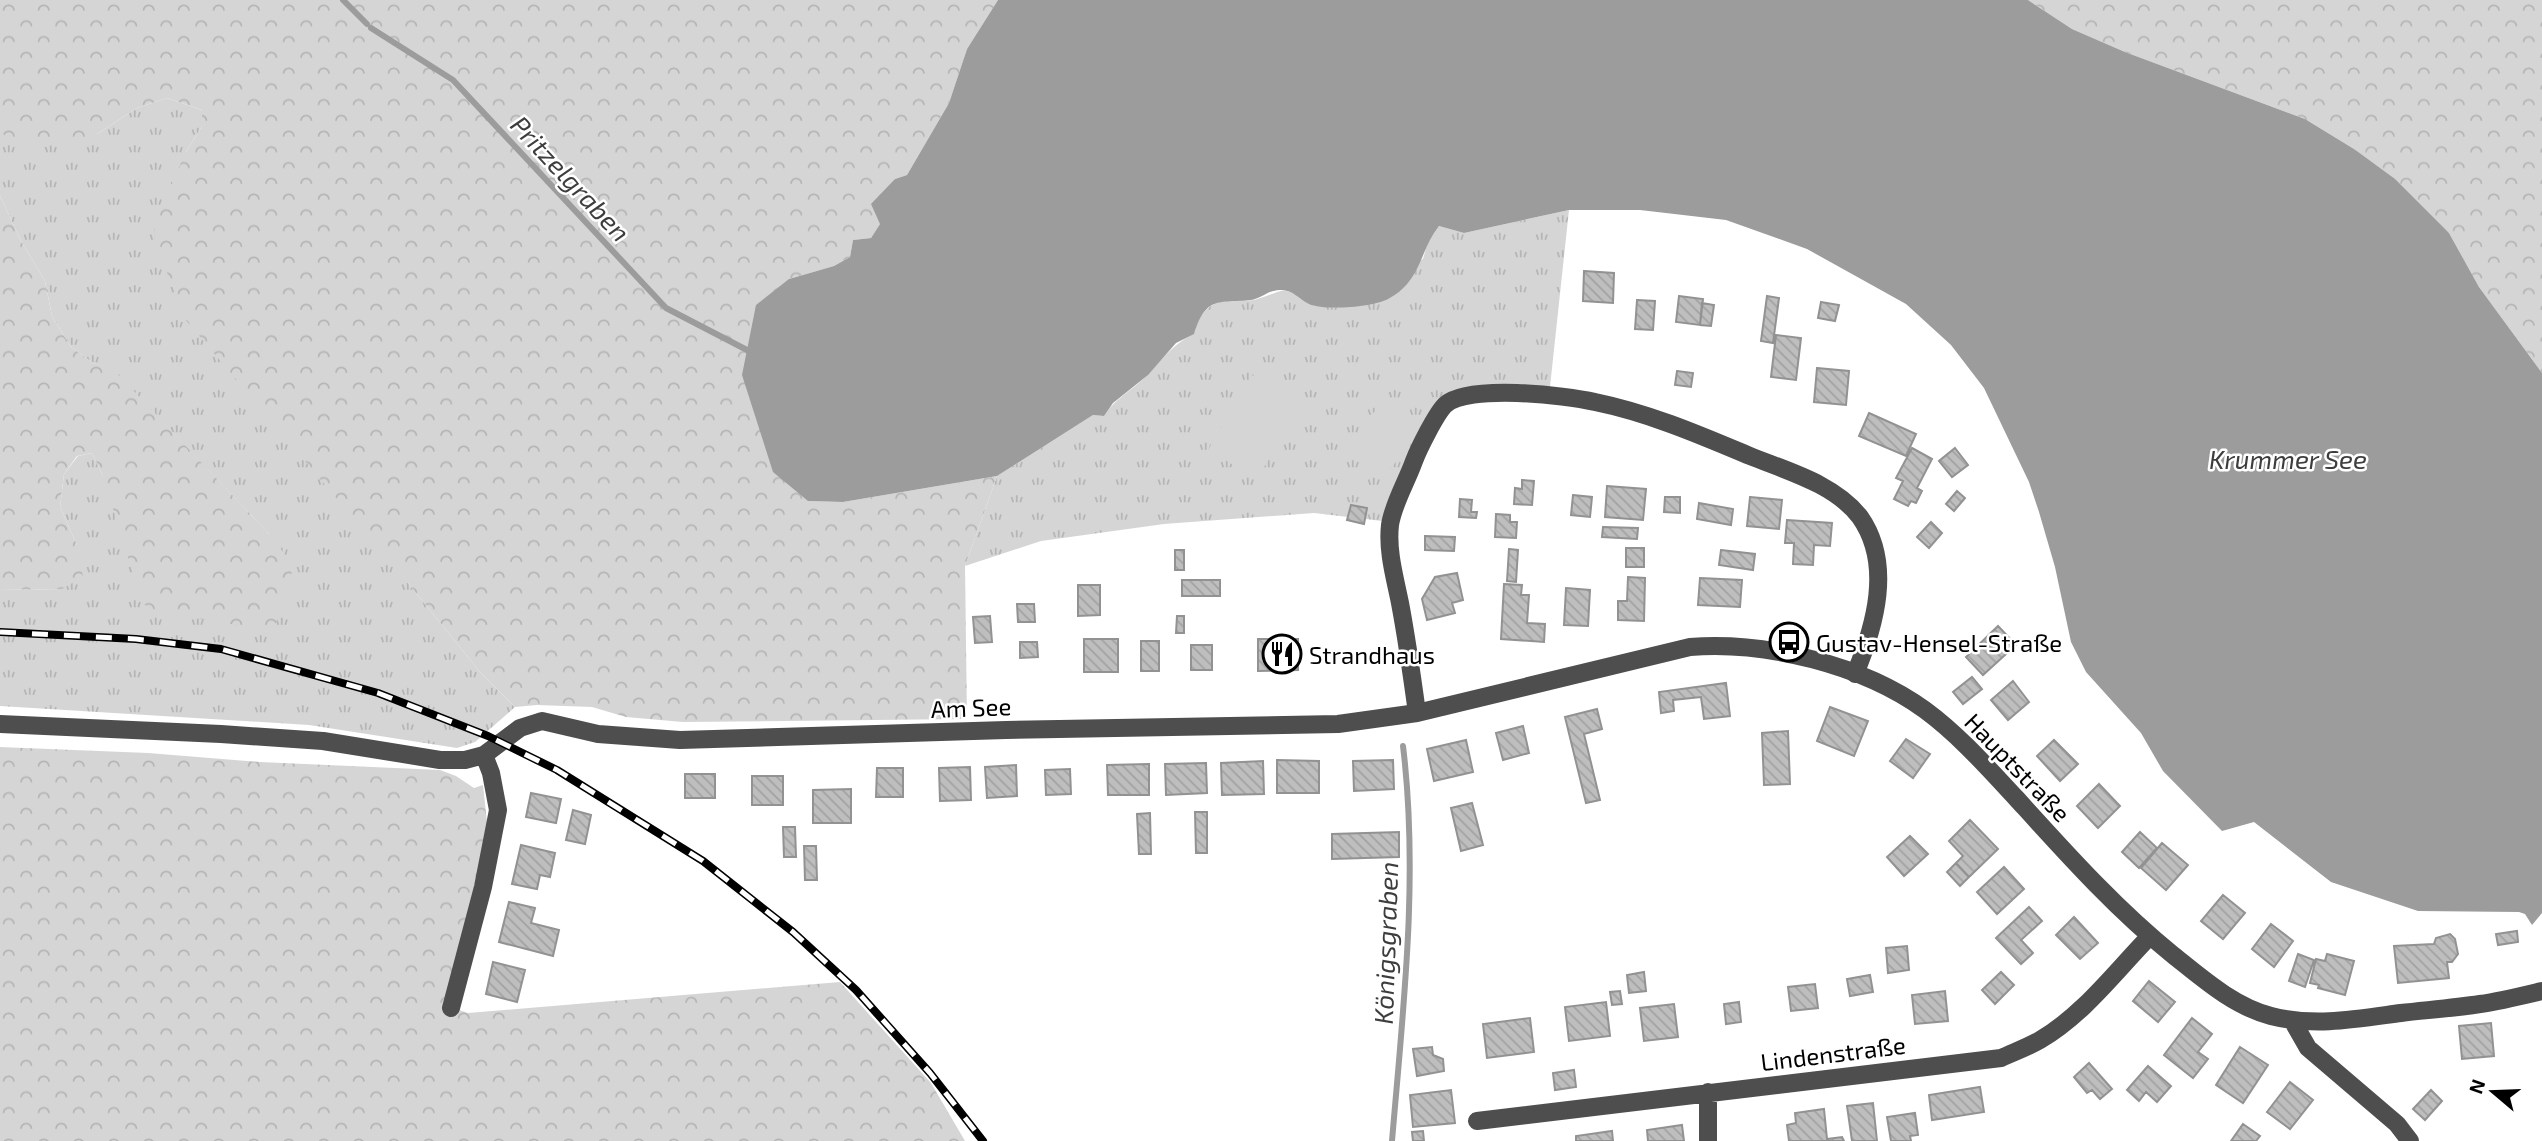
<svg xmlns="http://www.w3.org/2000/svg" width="2542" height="1141" viewBox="0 0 2542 1141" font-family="'Exo 2',sans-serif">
	<defs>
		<pattern id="grass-tufts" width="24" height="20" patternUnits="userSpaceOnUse" patternTransform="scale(1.75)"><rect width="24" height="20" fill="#d5d5d5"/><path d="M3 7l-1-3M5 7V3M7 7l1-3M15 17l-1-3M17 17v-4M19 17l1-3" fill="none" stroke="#b5b5b5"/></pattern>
		<pattern id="forest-crowns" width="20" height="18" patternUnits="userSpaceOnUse" patternTransform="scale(1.75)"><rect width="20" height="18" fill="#d5d5d5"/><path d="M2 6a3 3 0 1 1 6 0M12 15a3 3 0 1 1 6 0" fill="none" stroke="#b5b5b5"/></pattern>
		<pattern id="building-back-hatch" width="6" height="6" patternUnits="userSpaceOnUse" patternTransform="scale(1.75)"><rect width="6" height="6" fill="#bebebe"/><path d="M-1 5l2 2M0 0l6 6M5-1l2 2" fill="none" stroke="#a2a2a2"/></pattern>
	</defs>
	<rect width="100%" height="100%" fill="#fff"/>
	<!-- grass -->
	<path fill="url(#grass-tufts)" d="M 167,98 L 202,110 L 202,126 L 186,152 L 408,583 L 480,672 L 515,707 L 475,742 L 457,748 L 309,725 L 0,706 L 0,590 L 62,589 L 77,545 L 60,507 L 64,474 L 78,456 L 92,453 L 103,476 L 270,535 L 113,370 L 93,363 L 71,347 L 52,316 L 45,281 L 21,241 L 0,196 L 0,131 L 97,134 L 137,108 Z
		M 1569,210 L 1549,396 L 1444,406 L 1391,522 L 1314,513 L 1164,524 L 1041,541 L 965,566 L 997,476 L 1093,415 L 1104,416 C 1117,396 1134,390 1148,374 C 1163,358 1174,344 1193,334 C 1201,310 1211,300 1237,300 C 1243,300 1249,301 1254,300 C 1284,292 1280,282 1310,304 L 1423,259 L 1429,238 L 1439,226 L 1464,233 Z"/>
	<!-- forest -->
	<path fill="url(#forest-crowns)" d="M 0,0 L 998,0 L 967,49 L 949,103 L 907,175 L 895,179 L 880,224 L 871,238 L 853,240 L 850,257 L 834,266 L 789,279 L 808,501 L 843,502 L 997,476 L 965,566 L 967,719 L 683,722 L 626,717 L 592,707 L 537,705 L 515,707 L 480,672 L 408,583 L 185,319 L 155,242 L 154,222 L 186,152 L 202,126 L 202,110 L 167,98 L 137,108 L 97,134 L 65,146 L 14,144 L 0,131 Z
		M 2028,0 L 2542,0 L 2542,373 L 2479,287 L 2449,233 L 2354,149 L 2305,119 L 2125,52 L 2072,29 Z
		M 0,196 L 21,241 L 45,281 L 52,316 L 71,347 L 93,363 L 113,369 L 270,535 L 292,564 L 291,583 L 276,623 L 262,629 L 156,612 L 142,603 L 103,476 L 92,453 L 77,456 L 64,474 L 60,507 L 77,545 L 83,577 L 62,589 L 0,590 Z
		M 0,747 L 148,753 L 260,762 L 440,770 L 456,776 L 474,788 L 483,785 L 488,832 L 444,1005 L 468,1013 L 840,982 L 931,1083 L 965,1141 L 0,1141 Z"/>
	<!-- park -->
	<path fill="#d5d5d5" d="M 1252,375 L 1301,404 L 1257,479 L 1208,450 Z
		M 1384,405 C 1397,411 1411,426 1407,442 C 1405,450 1396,460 1392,468 L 1357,451 L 1373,413 Z"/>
	<!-- water -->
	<path fill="#9c9c9c" d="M 998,0 L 2028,0 L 2072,29 L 2125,52 L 2305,119 L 2354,149 L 2395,179 L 2449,233 L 2479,287 L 2542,373 L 2542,913 L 2532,925 L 2525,914 L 2519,912 L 2418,911 L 2331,882 L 2254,822 L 2222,831 L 2163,771 L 2141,733 L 2086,672 L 2071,642 L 2055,567 L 2039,512 L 2029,482 L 1984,388 L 1951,345 L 1906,304 L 1807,249 L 1726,220 L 1640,210 L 1569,210 L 1464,233 L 1439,226 C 1419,251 1422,281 1388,299 C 1373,307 1325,311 1309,304 C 1299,299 1293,290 1281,290 C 1270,289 1261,299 1251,300 C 1218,303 1206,296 1194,334 L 1176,343 L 1148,375 L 1113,403 L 1104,416 L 1093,415 L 997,476 L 843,502 L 808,501 L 773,472 L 742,375 L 756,305 L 789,279 L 834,266 L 850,257 L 853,240 L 871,238 L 880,224 L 871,204 L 895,179 L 907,175 L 949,103 L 967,49 Z"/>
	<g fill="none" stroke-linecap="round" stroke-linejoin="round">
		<!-- stream -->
		<path stroke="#9c9c9c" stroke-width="6" d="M 343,0 L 367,24
			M 371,28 L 453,80 L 666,308 L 747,350 L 752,350
			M 1392,1141 C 1403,1010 1419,877 1403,746"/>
	</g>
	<!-- building -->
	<path fill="url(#building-back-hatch)" stroke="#929292" stroke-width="2" d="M 1584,271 L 1614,273 L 1613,303 L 1583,301 Z
		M 1679,296 L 1703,299 L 1700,325 L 1676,322 Z
		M 1767,296 L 1779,298 L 1773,343 L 1761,341 Z
		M 1637,300 L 1655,301 L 1653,330 L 1635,329 Z
		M 1821,302 L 1839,305 L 1835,321 L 1818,318 Z
		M 1702,303 L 1714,305 L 1711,326 L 1700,325 Z
		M 1776,335 L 1801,338 L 1796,380 L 1771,377 Z
		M 1817,368 L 1849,371 L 1846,405 L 1814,402 Z
		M 1677,371 L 1693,373 L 1691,387 L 1675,385 Z
		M 1869,413 L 1916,434 L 1906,456 L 1859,436 Z
		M 1912,448 L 1932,459 L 1917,488 L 1922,491 L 1916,503 L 1911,501 L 1908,506 L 1894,499 L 1903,481 L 1896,478 Z
		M 1955,448 L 1968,465 L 1952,477 L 1939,461 Z
		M 1522,480 L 1534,481 L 1532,505 L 1514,504 L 1515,488 L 1522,489 Z
		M 1607,486 L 1646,489 L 1643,520 L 1605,517 Z
		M 1957,491 L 1965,498 L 1954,511 L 1946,504 Z
		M 1573,495 L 1592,497 L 1590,517 L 1571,515 Z
		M 1665,497 L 1680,497 L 1680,513 L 1664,512 Z
		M 1750,497 L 1782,500 L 1779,529 L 1747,526 Z
		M 1460,499 L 1472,500 L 1471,512 L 1477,512 L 1476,518 L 1459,517 Z
		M 1699,503 L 1733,509 L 1731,525 L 1697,519 Z
		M 1351,505 L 1367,508 L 1364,524 L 1347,520 Z
		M 1496,514 L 1510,515 L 1510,522 L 1517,522 L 1516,538 L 1495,537 Z
		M 1787,520 L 1832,523 L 1830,546 L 1814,545 L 1813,565 L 1793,564 L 1794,543 L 1785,543 Z
		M 1931,522 L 1942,533 L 1929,548 L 1917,537 Z
		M 1603,527 L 1638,528 L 1637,539 L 1602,537 Z
		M 1425,536 L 1455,537 L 1454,551 L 1425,550 Z
		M 1626,548 L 1644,548 L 1644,567 L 1626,567 Z
		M 1509,549 L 1518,550 L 1516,582 L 1507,581 Z
		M 1175,550 L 1184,550 L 1184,570 L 1175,570 Z
		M 1721,550 L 1755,554 L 1753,570 L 1719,565 Z
		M 1457,573 L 1463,600 L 1452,603 L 1455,613 L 1427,620 L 1422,599 L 1435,577 Z
		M 1628,577 L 1645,578 L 1644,621 L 1618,620 L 1618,601 L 1627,601 Z
		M 1700,578 L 1742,580 L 1740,607 L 1698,605 Z
		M 1182,580 L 1220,580 L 1220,596 L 1182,596 Z
		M 1504,584 L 1522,585 L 1521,595 L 1529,595 L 1527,623 L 1545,624 L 1544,642 L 1501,639 Z
		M 1078,585 L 1100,585 L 1100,615 L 1078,616 Z
		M 1566,588 L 1590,590 L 1588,626 L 1564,625 Z
		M 1017,604 L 1034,604 L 1035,622 L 1018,622 Z
		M 990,616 L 992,642 L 975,643 L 973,617 Z
		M 1177,616 L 1184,616 L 1184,633 L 1176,633 Z
		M 1998,626 L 2016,645 L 1983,675 L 1966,657 Z
		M 1084,639 L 1118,639 L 1118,672 L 1084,672 Z
		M 1258,639 L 1298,639 L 1298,670 L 1258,671 Z
		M 1141,641 L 1159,641 L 1159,671 L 1141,671 Z
		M 1020,642 L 1037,642 L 1038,657 L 1020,658 Z
		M 1191,645 L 1212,645 L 1212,670 L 1191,670 Z
		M 1972,677 L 1982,689 L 1963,704 L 1953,692 Z
		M 2013,681 L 2029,702 L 2008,720 L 1991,700 Z
		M 1726,683 L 1730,716 L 1704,719 L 1701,697 L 1673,700 L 1674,711 L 1661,713 L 1659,692 Z
		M 1830,707 L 1868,721 L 1854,756 L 1817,741 Z
		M 1597,709 L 1602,729 L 1584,734 L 1600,800 L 1586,803 L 1565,717 Z
		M 1523,726 L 1529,753 L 1503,760 L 1496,733 Z
		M 1788,731 L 1790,784 L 1764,785 L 1762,733 Z
		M 1906,739 L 1930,754 L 1913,778 L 1890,761 Z
		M 1466,740 L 1473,772 L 1434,781 L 1427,749 Z
		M 2054,740 L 2078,764 L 2060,781 L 2037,756 Z
		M 1277,760 L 1319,761 L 1319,793 L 1277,793 Z
		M 1393,760 L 1394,789 L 1354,791 L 1353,761 Z
		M 1263,761 L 1264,794 L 1222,795 L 1221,763 Z
		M 1206,763 L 1207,793 L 1166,795 L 1165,764 Z
		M 1149,764 L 1149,795 L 1108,795 L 1107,765 Z
		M 1016,765 L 1017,796 L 987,798 L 985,767 Z
		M 970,767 L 971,800 L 940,801 L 939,768 Z
		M 877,768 L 903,768 L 903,797 L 876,797 Z
		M 1070,769 L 1071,794 L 1046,795 L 1045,770 Z
		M 685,774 L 715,774 L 715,798 L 685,798 Z
		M 752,776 L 783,776 L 783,805 L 752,805 Z
		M 2099,784 L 2120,806 L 2098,828 L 2077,806 Z
		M 851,789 L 851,823 L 813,823 L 813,790 Z
		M 531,793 L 561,799 L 556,823 L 526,817 Z
		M 1472,803 L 1483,845 L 1461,851 L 1451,808 Z
		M 573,810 L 591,815 L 585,844 L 566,840 Z
		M 1195,812 L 1207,812 L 1207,853 L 1196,853 Z
		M 1150,813 L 1151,854 L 1139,854 L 1137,814 Z
		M 1970,820 L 1998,849 L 1969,877 L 1956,863 L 1963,856 L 1949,841 Z
		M 783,827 L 795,827 L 796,857 L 784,857 Z
		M 1399,832 L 1399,857 L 1332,859 L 1332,834 Z
		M 2140,832 L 2157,848 L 2139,868 L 2122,852 Z
		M 1910,836 L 1928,854 L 1904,876 L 1887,857 Z
		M 2162,843 L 2188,865 L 2166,890 L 2141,868 Z
		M 521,845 L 555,853 L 550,877 L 540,875 L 537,889 L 512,884 Z
		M 804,846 L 816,846 L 817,880 L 805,880 Z
		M 1956,863 L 1969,877 L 1960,886 L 1947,872 Z
		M 2004,867 L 2024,889 L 1997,914 L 1977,892 Z
		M 2223,895 L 2245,913 L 2223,939 L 2201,921 Z
		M 509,902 L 535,908 L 531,923 L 559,930 L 553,956 L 499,942 Z
		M 2029,907 L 2042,921 L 2021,940 L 2033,953 L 2021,964 L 1996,938 Z
		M 2074,917 L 2098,943 L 2080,959 L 2056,935 Z
		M 2271,924 L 2293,941 L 2274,967 L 2252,949 Z
		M 2517,931 L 2518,942 L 2498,945 L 2496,934 Z
		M 2450,934 L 2455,939 L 2458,954 L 2452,962 L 2447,962 L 2449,978 L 2398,983 L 2394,946 L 2434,944 L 2436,938 Z
		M 1907,946 L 1909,970 L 1888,973 L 1886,948 Z
		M 2298,954 L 2314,960 L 2305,987 L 2289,981 Z
		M 2327,954 L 2354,961 L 2345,995 L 2318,988 L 2319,985 L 2310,983 L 2316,959 L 2325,961 Z
		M 493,962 L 525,970 L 517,1002 L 486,994 Z
		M 1644,972 L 1646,991 L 1629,993 L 1627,975 Z
		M 2001,972 L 2014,985 L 1995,1004 L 1982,990 Z
		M 1870,975 L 1873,992 L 1850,996 L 1847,979 Z
		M 2149,981 L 2175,1002 L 2158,1022 L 2133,1001 Z
		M 1815,984 L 1818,1008 L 1791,1011 L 1788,987 Z
		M 1620,991 L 1622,1004 L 1612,1005 L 1610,992 Z
		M 1945,991 L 1948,1021 L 1915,1024 L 1912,995 Z
		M 1606,1002 L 1610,1036 L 1569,1041 L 1565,1007 Z
		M 1739,1002 L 1741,1022 L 1726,1024 L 1724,1004 Z
		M 1674,1004 L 1678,1037 L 1644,1041 L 1640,1008 Z
		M 1530,1018 L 1534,1052 L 1487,1058 L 1483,1024 Z
		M 2192,1018 L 2212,1034 L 2198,1052 L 2208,1059 L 2193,1078 L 2164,1055 Z
		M 2491,1023 L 2494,1056 L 2462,1059 L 2459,1026 Z
		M 1432,1047 L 1433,1055 L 1443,1059 L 1444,1071 L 1417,1076 L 1413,1049 Z
		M 2240,1047 L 2268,1065 L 2243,1103 L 2216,1085 Z
		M 2089,1063 L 2112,1089 L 2100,1099 L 2092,1090 L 2087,1093 L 2074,1077 Z
		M 2148,1066 L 2171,1086 L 2157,1102 L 2146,1092 L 2139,1101 L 2127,1090 Z
		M 1574,1070 L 1576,1087 L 1555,1090 L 1553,1073 Z
		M 2290,1082 L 2313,1100 L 2290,1129 L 2267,1112 Z
		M 1980,1087 L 1984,1112 L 1932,1120 L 1929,1095 Z
		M 1451,1090 L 1455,1123 L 1413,1127 L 1410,1095 Z
		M 2431,1090 L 2442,1101 L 2425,1120 L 2413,1109 Z
		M 1873,1103 L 1877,1141 L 1852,1141 L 1847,1106 Z
		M 1824,1109 L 1827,1139 L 1842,1137 L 1844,1141 L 1789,1141 L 1787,1125 L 1796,1123 L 1795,1113 Z
		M 1915,1113 L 1918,1135 L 1910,1136 L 1911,1141 L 1891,1141 L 1887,1117 Z
		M 2243,1124 L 2260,1136 L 2256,1141 L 2231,1141 Z
		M 1682,1125 L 1684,1141 L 1648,1141 L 1647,1130 Z
		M 1423,1131 L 1424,1141 L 1413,1141 L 1412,1132 Z
		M 1612,1131 L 1613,1141 L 1576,1141 L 1576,1136 Z"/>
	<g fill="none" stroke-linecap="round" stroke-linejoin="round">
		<!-- minor -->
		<path stroke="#4e4e4e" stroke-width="18" d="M 1417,713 C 1412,676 1407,640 1400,603 C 1395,578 1387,551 1390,525 C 1393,504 1407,481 1414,461 C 1419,448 1436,414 1445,405 C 1467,384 1565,395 1595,402 C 1649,413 1700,435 1750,456 C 1787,471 1835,484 1860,517 C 1893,564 1875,626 1855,674
			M 0,724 L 221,734 L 323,741 L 440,760 L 465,760 L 484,755 L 520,728 L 542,721 L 598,734 L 680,740 L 1006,730 L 1338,724 L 1417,713 L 1690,647 C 1766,641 1863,665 1925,710 C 1959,735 1988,768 2016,798 C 2066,853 2115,908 2173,955 C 2202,978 2233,1006 2271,1016 C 2315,1027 2357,1019 2401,1013 C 2427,1010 2454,1008 2480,1004 C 2501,1001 2521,996 2542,991
			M 451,1008 L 483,887 L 498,810 L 491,773 L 484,755
			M 2292,1020 L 2308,1048 L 2397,1124 L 2410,1141
			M 1708,1092 L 1708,1141
			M 1477,1121 L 2001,1058 C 2014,1052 2028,1047 2040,1040 C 2083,1015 2115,972 2150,936"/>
		<defs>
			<path id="rail" d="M 0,632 L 136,639 L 221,649 L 378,693 L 488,736 L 557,770 L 703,861 L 793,932 L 856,990 L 930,1073 L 983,1141"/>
		</defs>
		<!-- rail casing -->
		<use href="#rail" stroke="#000" stroke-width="8"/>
		<!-- rail -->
		<use href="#rail" stroke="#fff" stroke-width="5" stroke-dasharray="16" stroke-linecap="butt"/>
	</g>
	<!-- icons -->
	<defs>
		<symbol id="bus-ring" viewBox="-11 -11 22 22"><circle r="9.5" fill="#fff" stroke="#000" stroke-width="1.5"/><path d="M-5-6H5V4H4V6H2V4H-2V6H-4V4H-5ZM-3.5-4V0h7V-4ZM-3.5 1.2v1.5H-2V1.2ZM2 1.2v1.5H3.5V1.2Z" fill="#000"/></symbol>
		<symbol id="restaurant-ring" viewBox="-11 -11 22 22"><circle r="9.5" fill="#fff" stroke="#000" stroke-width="1.5"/><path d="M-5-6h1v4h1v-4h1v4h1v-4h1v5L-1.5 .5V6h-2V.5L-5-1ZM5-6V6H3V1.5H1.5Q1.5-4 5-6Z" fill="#000"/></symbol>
	</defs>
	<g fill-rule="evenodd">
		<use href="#bus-ring" x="1767" y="620" width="44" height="44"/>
		<use href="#restaurant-ring" x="1260" y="632" width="44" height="44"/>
	</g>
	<g text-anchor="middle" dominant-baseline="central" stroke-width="5" stroke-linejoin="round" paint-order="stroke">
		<!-- poi labels -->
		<g font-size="24" fill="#000" stroke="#fff" text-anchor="start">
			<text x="1816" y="642">Gustav-Hensel-Straße</text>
			<text x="1309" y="654">Strandhaus</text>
		</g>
		<!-- street labels -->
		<g font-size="24" fill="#000" stroke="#fff">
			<text transform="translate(971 707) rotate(-2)">Am See</text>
			<text transform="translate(2018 767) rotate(46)">Hauptstraße</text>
			<text transform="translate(1833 1053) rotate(-7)">Lindenstraße</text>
		</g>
		<!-- water labels -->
		<g font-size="26" font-style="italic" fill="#3d3d3d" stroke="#fff">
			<text transform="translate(571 178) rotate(47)">Pritzelgraben</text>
			<text x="2288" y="458">Krummer See</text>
			<text transform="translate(1385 943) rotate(-88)">Königsgraben</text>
		</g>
	</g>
	<!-- north arrow -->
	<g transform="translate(2493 1092) rotate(289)" stroke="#ffffff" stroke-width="5" paint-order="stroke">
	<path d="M0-5L12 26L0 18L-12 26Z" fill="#000000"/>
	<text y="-10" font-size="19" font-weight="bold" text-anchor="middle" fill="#000000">N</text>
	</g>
</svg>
